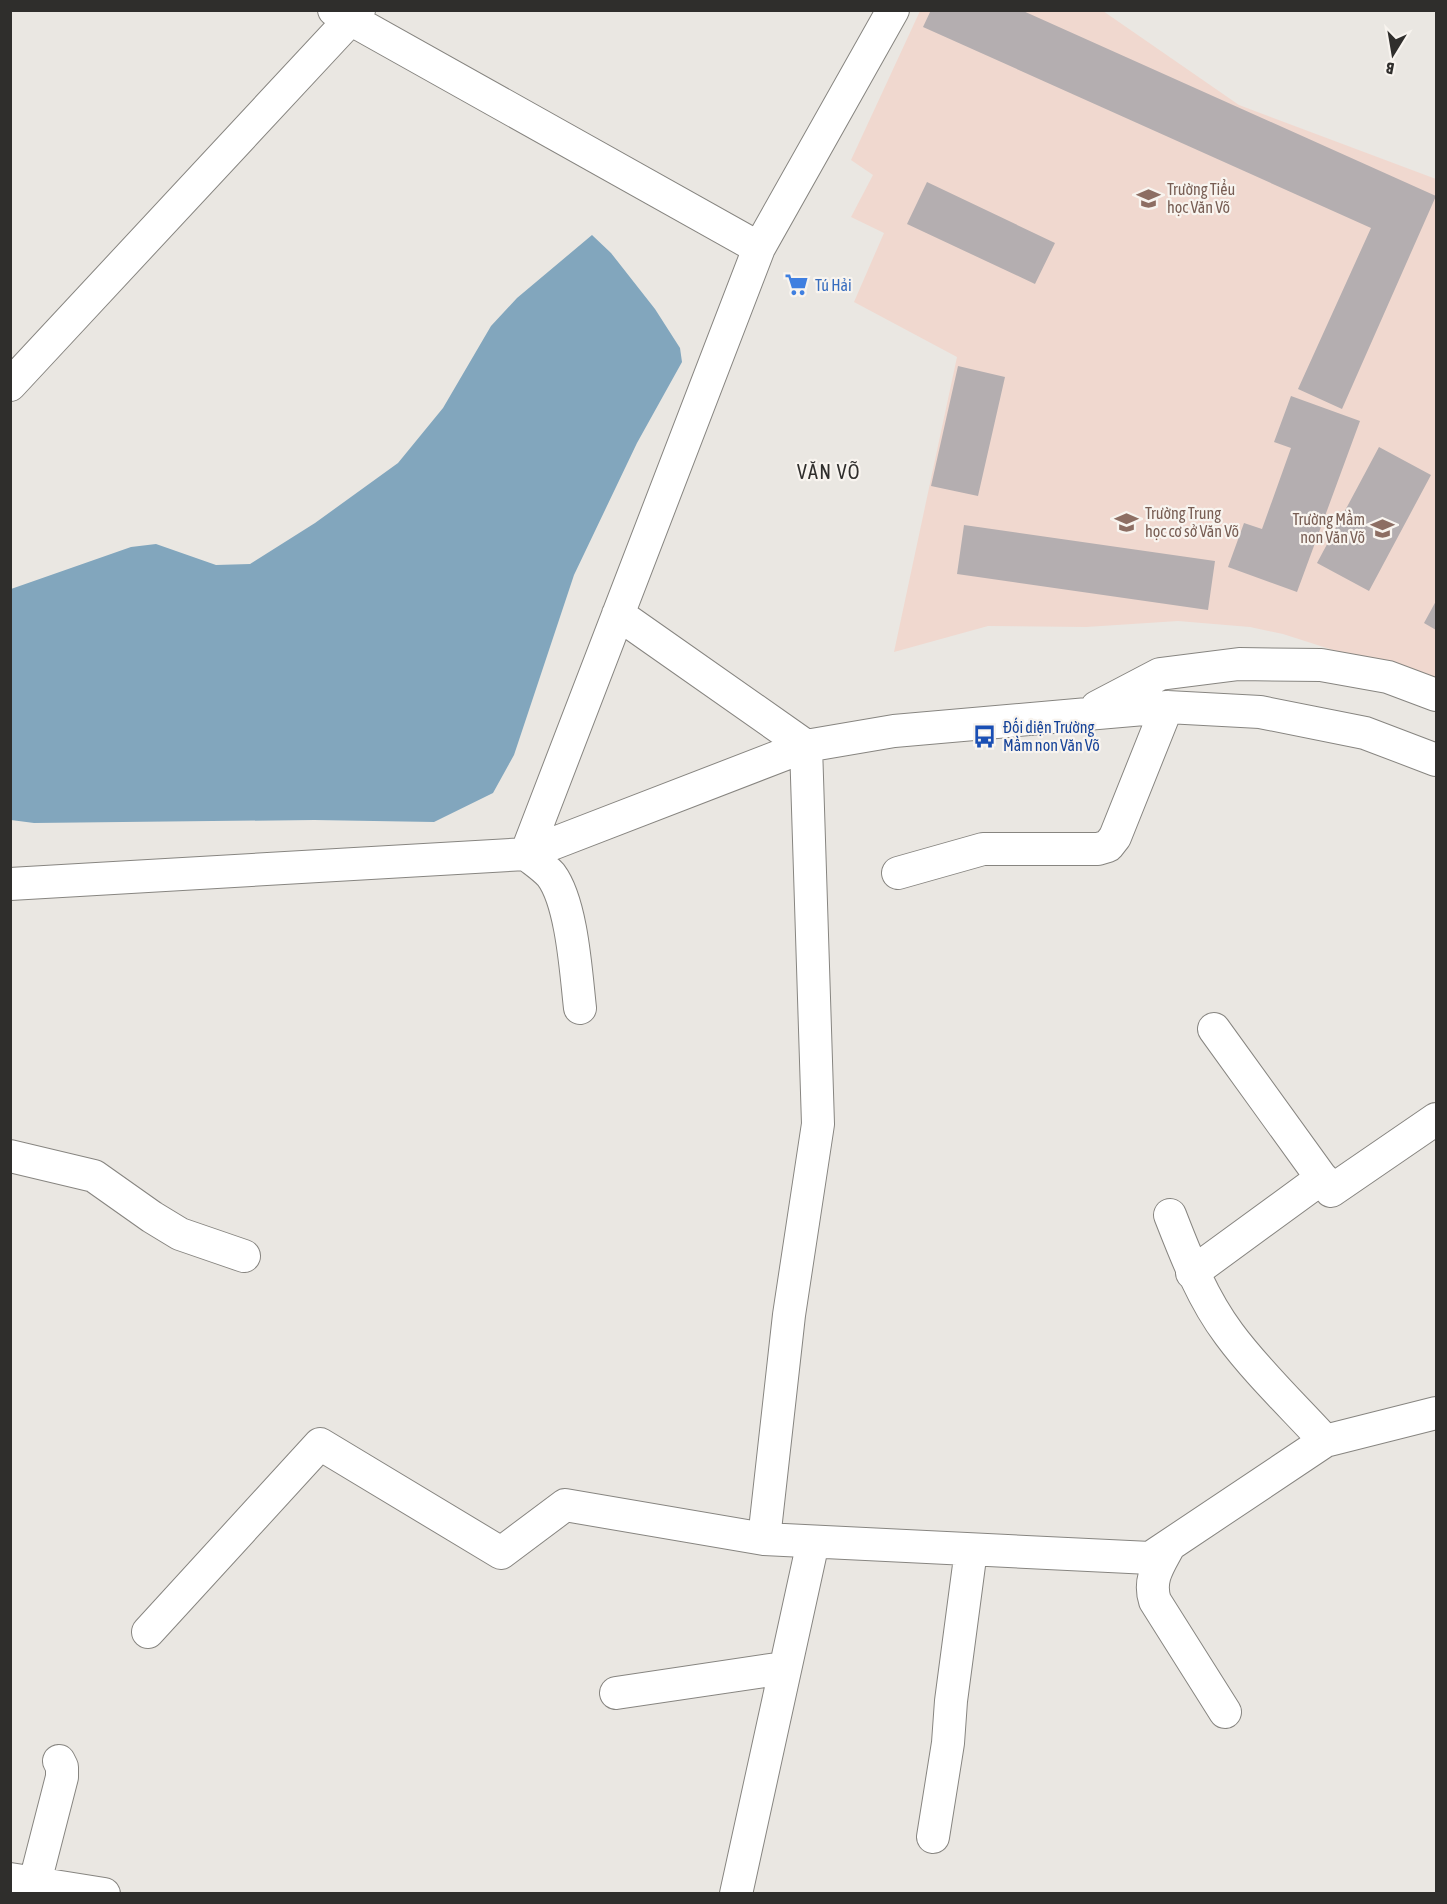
<svg xmlns="http://www.w3.org/2000/svg" width="1447" height="1904" viewBox="0 0 1447 1904" font-family="'Asap Condensed',sans-serif">
	<rect width="100%" height="100%" fill="#eae7e2"/>
	<!-- education -->
	<path fill="#f0d8cf" d="M 920,11 L 1103,11 L 1239,105 L 1436,179 L 1436,683 L 1283,634 L 1250,627 L 1178,621 L 1086,627 L 988,626 L 894,652 L 957,357 L 854,302 L 884,233 L 851,217 L 873,175 L 851,160 Z"/>
	<!-- water -->
	<path fill="#82a6bd" d="M 592,235 L 611,253 L 655,309 L 680,348 L 682,362 L 637,443 L 574,575 L 514,755 L 493,793 L 434,822 L 314,820 L 34,823 L 11,820 L 11,589 L 131,547 L 156,544 L 216,565 L 250,564 L 315,523 L 398,463 L 443,408 L 491,326 L 517,298 Z"/>
	<!-- building -->
	<path fill="#b4aeb0" d="M 931,10 L 1021,10 L 1436,196 L 1342,409 L 1298,389 L 1371,228 L 923,27 Z
		M 927,182 L 1055,243 L 1035,284 L 907,224 Z
		M 958,366 L 1005,377 L 978,496 L 931,486 Z
		M 1291,396 L 1360,421 L 1297,592 L 1228,567 L 1244,523 L 1262,529 L 1291,448 L 1274,442 Z
		M 1379,447 L 1431,475 L 1369,591 L 1317,563 Z
		M 964,525 L 1215,561 L 1208,610 L 957,574 Z
		M 1436,601 L 1436,630 L 1424,623 Z"/>
	<g fill="none" stroke-linecap="round" stroke-linejoin="round">
		<defs>
			<path id="street" d="M 334,10 L 759,248 L 526,854 C 533,860 544,867 551,875 C 572,903 576,973 580,1008
				M 759,248 L 893,10
				M 10,385 L 359,10
				M 618,614 L 806,746 L 818,1124 L 789,1315 L 764,1539
				M 1097,707 L 1160,674 L 1239,664 L 1321,665 L 1388,677 L 1436,695
				M 898,873 L 983,849 L 1098,849 L 1108,846 L 1115,837 L 1167,707
				M 10,884 L 526,854 L 806,746 L 894,731 L 1167,707 L 1260,712 L 1365,733 L 1436,760
				M 1214,1029 L 1331,1191 L 1436,1119
				M 10,1156 L 94,1176 L 152,1217 L 180,1234 L 244,1256
				M 1170,1215 C 1186,1256 1202,1298 1229,1334 C 1257,1372 1293,1406 1325,1441
				M 1192,1273 L 1322,1178
				M 1169,1546 C 1159,1565 1148,1579 1155,1601 L 1225,1712
				M 148,1632 L 320,1444 L 501,1553 L 565,1505 L 764,1539 L 1150,1558 L 1325,1441 L 1436,1413
				M 616,1693 L 784,1668
				M 933,1837 L 948,1743 L 951,1701 L 971,1550
				M 10,1879 L 104,1894
				M 35,1882 L 62,1777 L 62,1767 L 59,1761
				M 736,1894 L 813,1542"/>
		</defs>
		<!-- street casing -->
		<use href="#street" stroke="#878580" stroke-width="34"/>
		<!-- street -->
		<use href="#street" stroke="#fff" stroke-width="32"/>
	</g>
	<!-- icons -->
	<defs>
		<symbol id="school-bare" viewBox="-9 -9 18 18"><path d="M0-5L7-2L0 1L-7-2ZM-4 1L0 2.5L4 1V4Q0 6-4 4Z" fill="#8d6e63" stroke="#f8f4ef" stroke-width="2.5" paint-order="stroke"/></symbol>
		<symbol id="supermarket-bare" viewBox="-9 -9 18 18"><path d="M-6-5.5h2.5l.6 2H6L4.5 2H-2.5L-4.4-4H-6ZM-1.5 3.2a1.3 1.3 0 1 0 .1 0ZM3 3.2a1.3 1.3 0 1 0 .1 0Z" fill="#3f7fe0" stroke="#f8f4ef" stroke-width="2.5" paint-order="stroke"/></symbol>
		<symbol id="bus-bare" viewBox="-9 -9 18 18"><path d="M-5-6H5V4H4V6H2V4H-2V6H-4V4H-5ZM-3.5-4V0h7V-4ZM-3.5 1.2v1.5H-2V1.2ZM2 1.2v1.5H3.5V1.2Z" fill="#1a4fb4" stroke="#f8f4ef" stroke-width="2.5" paint-order="stroke"/></symbol>
	</defs>
	<g fill-rule="evenodd">
		<use href="#school-bare" x="1132" y="182" width="33" height="33"/>
		<use href="#supermarket-bare" x="780" y="268" width="33" height="33"/>
		<use href="#school-bare" x="1110" y="506" width="33" height="33"/>
		<use href="#school-bare" x="1366" y="512" width="33" height="33"/>
		<use href="#bus-bare" x="968" y="720" width="33" height="33"/>
	</g>
	<g text-anchor="middle" dominant-baseline="central" stroke-width="4.5" stroke-linejoin="round" paint-order="stroke">
		<!-- education labels -->
		<g font-size="16" fill="#785e54" stroke="#f8f4ef" text-anchor="start">
			<text x="1167" y="189">Trường Tiểu<tspan x="1167" dy="18">học Văn Võ</tspan></text>
			<text x="1145" y="513">Trường Trung<tspan x="1145" dy="18">học cơ sở Văn Võ</tspan></text>
			<text x="1365" y="519" text-anchor="end">Trường Mầm<tspan x="1365" dy="18">non Văn Võ</tspan></text>
		</g>
		<!-- shop labels -->
		<g font-size="16" fill="#366cbe" stroke="#f8f4ef" text-anchor="start">
			<text x="815" y="285">Tú Hải</text>
		</g>
		<!-- transit labels -->
		<g font-size="16" fill="#164399" stroke="#f8f4ef" text-anchor="start">
			<text x="1003" y="727">Đối diện Trường<tspan x="1003" dy="18">Mầm non Văn Võ</tspan></text>
		</g>
		<!-- quarter labels -->
		<g font-size="20" letter-spacing="1.5" fill="#2f2e2c" stroke="#f8f4ef">
			<text x="829" y="471">VĂN VÕ</text>
		</g>
	</g>
	<!-- border -->
	<rect width="1447" height="1904" fill="none" stroke="#2f2e2c" stroke-width="24"/>
	<!-- north arrow -->
	<g transform="translate(1393 54) rotate(191)" stroke="#f8f4ef" stroke-width="4.5" paint-order="stroke">
	<path d="M0-4.5L10 22L0 15L-10 22Z" fill="#2f2e2c"/>
	<text y="-9" font-size="16" font-weight="bold" text-anchor="middle" fill="#2f2e2c">B</text>
	</g>
</svg>
